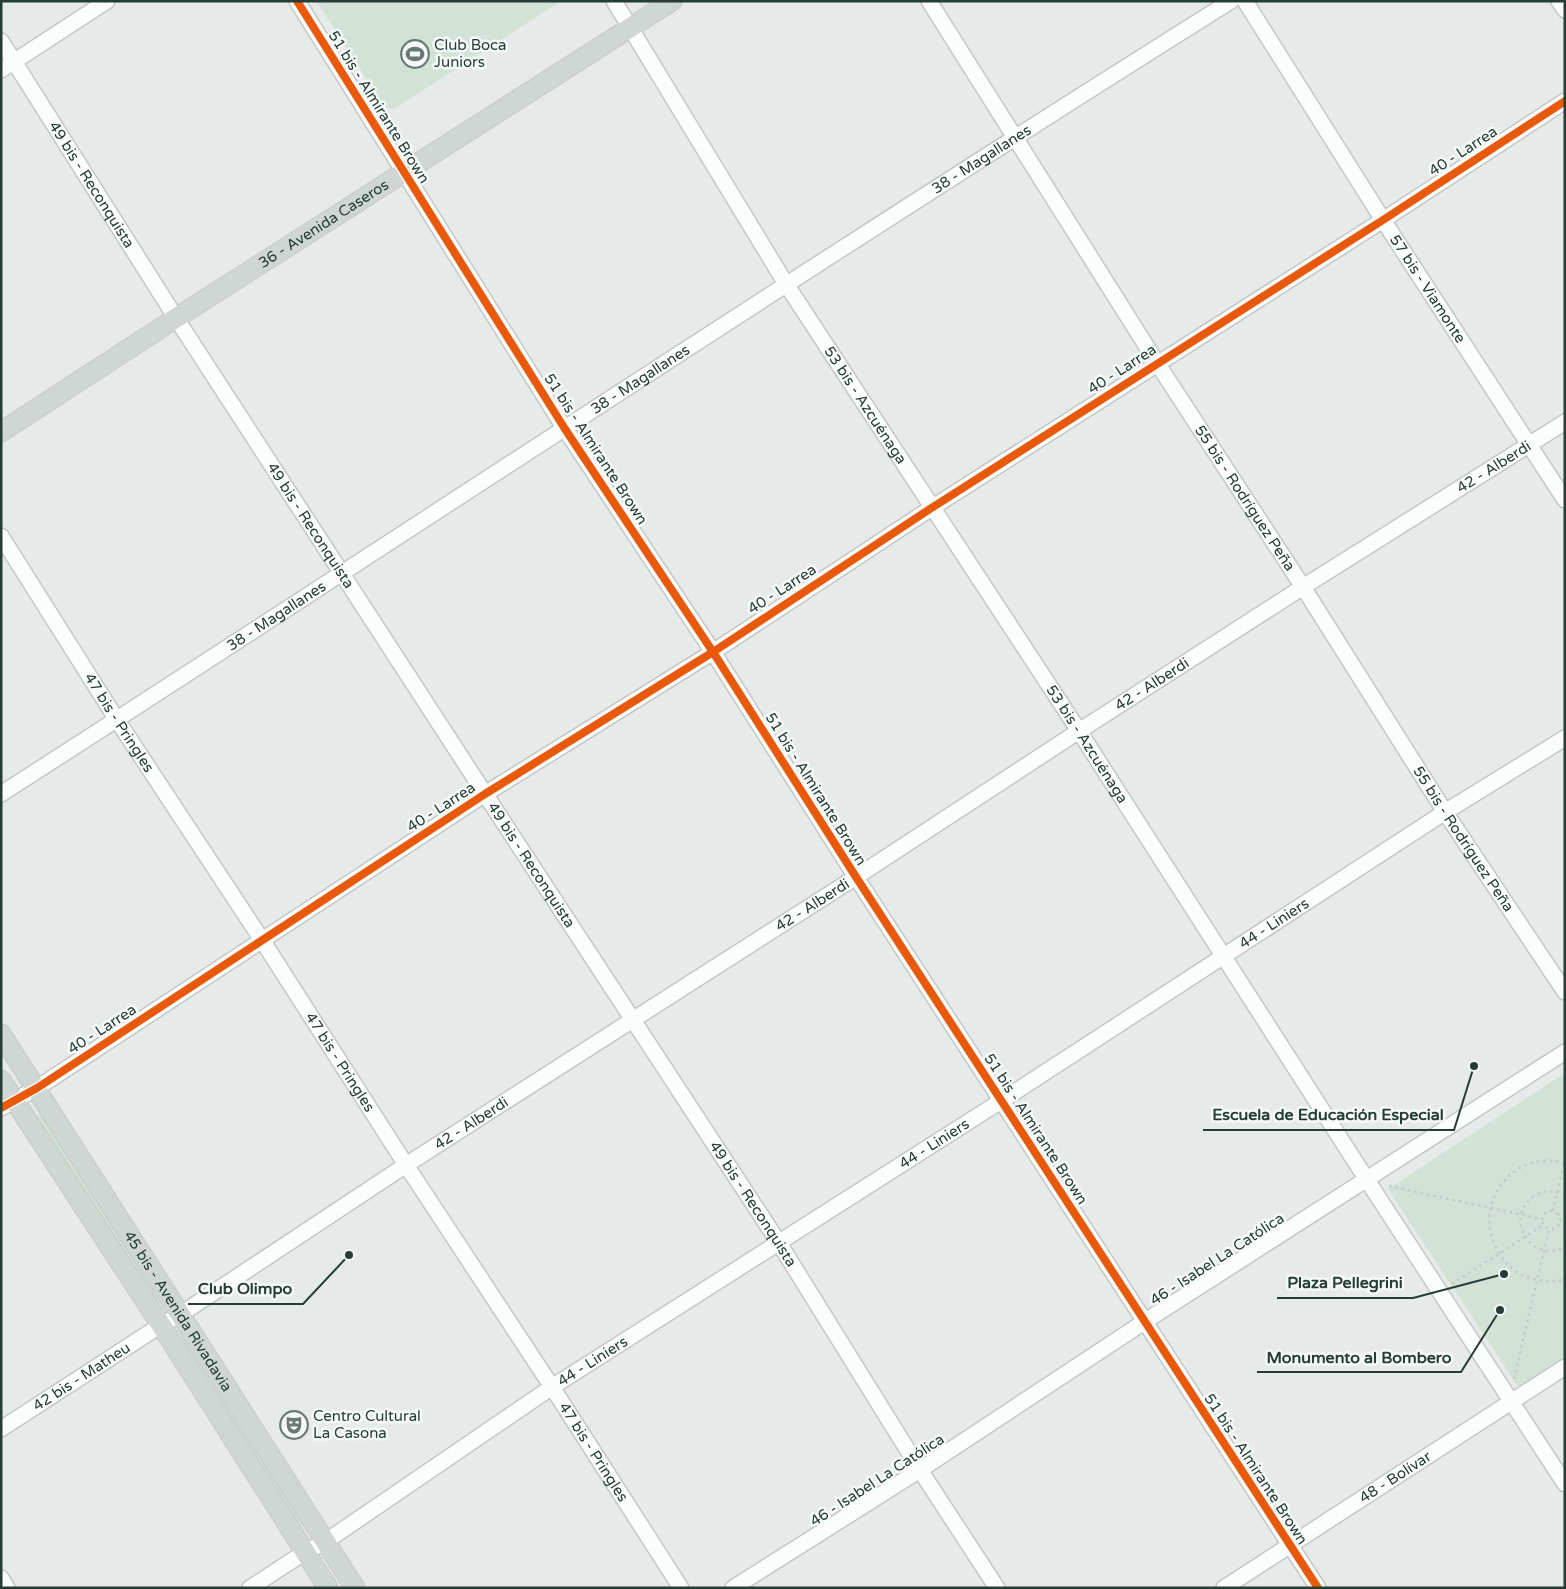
<svg xmlns="http://www.w3.org/2000/svg" width="1566" height="1589" viewBox="0 0 1566 1589" font-family="'Varela Round',sans-serif">
	<rect width="100%" height="100%" fill="#e6ebe9"/>
	<!-- green -->
	<path fill="#d2e2d6" d="M 317,1 L 561,1 L 394,109 L 384,107 Z
		M 1565,1073 L 1565,1358 L 1519,1388 L 1388,1189 Z
		M 41,1113 L 160,1298 L 155,1301 L 36,1117 Z
		M 186,1338 L 303,1523 L 298,1526 L 181,1341 Z"/>
	<g fill="none" stroke-linecap="round" stroke-linejoin="round">
		<defs>
			<g id="minor">
				<path d="M 297,1 L 565,429 L 713,652 L 856,877 L 1318,1588"/>
				<path id="s1" d="M 614,1 L 786,284 L 1079,731 L 1367,1180 L 1565,1484"/>
				<path id="s2" d="M 929,1 L 1157,363 L 1303,587 L 1445,812 L 1565,992"/>
				<path id="s3" d="M 1245,1 L 1383,220 L 1565,500"/>
				<path d="M 1559,1 L 1565,10"/>
				<path id="s4" d="M 1,41 L 176,318 L 485,794 L 779,1243 L 920,1470 L 997,1588"/>
				<path d="M 1,70 L 107,1"/>
				<path id="s5" d="M 1,536 L 117,720 L 262,940 L 406,1165 L 552,1387 L 681,1588"/>
				<path id="s6" d="M 1,794 C 411,530 818,260 1231,1"/>
				<path d="M 1,1108 L 37,1088 L 485,794 L 713,652 L 933,507 L 1383,220 L 1565,101"/>
				<path id="s7" d="M 1,1429 L 161,1325 L 181,1314 L 406,1165 L 856,877 L 1079,731 L 1303,587 L 1565,422"/>
				<path d="M 1,1578 L 7,1588"/>
				<path id="s8" d="M 250,1588 L 305,1552 L 325,1542 L 552,1387 L 1001,1101 L 1445,812 L 1565,738"/>
				<path d="M 733,1588 L 920,1470 L 1144,1322 L 1565,1052"/>
				<path id="s9" d="M 1224,1588 L 1565,1367"/>
			</g>
			<g id="major">
				<path id="s10" d="M 1,432 L 176,318 L 672,1"/>
				<path id="s11" d="M 1,1034 L 355,1588"/>
				<path d="M 1,1080 L 161,1325 L 328,1588"/>
			</g>
		</defs>
		<!-- minor casing -->
		<use href="#minor" stroke="#c3c8c6" stroke-width="18"/>
		<!-- major casing -->
		<use href="#major" stroke="#c3c9c7" stroke-width="21"/>
		<!-- path -->
		<path stroke="#c3cac7" stroke-width="2.5" stroke-dasharray="2.5 4" stroke-linecap="butt" d="M 1565,1163 C 1511,1148 1470,1207 1499,1253 C 1506,1264 1515,1273 1527,1277 C 1539,1281 1553,1283 1565,1279
			M 1389,1186 L 1542,1219
			M 1565,1195 C 1556,1191 1547,1190 1538,1194 C 1502,1211 1527,1265 1565,1247
			M 1553,1211 L 1565,1159
			M1542 1220a9 9 0 1 1 18 0a9 9 0 1 1-18 0Z
			M 1558,1215 L 1565,1210
			M 1452,1284 L 1543,1225
			M 1514,1379 L 1549,1229"/>
		<!-- minor -->
		<use href="#minor" stroke="#fbfcfc" stroke-width="15"/>
		<!-- major -->
		<use href="#major" stroke="#cfd6d4" stroke-width="19"/>
		<defs>
			<path id="cycleway" d="M 297,1 L 565,429 L 713,652 L 856,877 L 1318,1588
				M 1,1108 L 37,1088 L 485,794 L 713,652 L 933,507 L 1383,220 L 1565,101"/>
		</defs>
		<!-- cycleway casing -->
		<use href="#cycleway" stroke="#f5f9f7" stroke-width="11"/>
		<!-- cycleway -->
		<use href="#cycleway" stroke="#e8590c" stroke-width="8"/>
	</g>
	<!-- icons -->
	<defs>
		<symbol id="stadium-ring" viewBox="-11 -11 22 22"><circle r="9.5" fill="#f5f9f7" stroke="#697975" stroke-width="1.5"/><path d="M0-5a6.5 5 0 1 0 0 10a6.5 5 0 1 0 0-10ZM-3.5-1.8h7v3.6h-7Z" fill="#697975"/></symbol>
		<symbol id="theatre-ring" viewBox="-11 -11 22 22"><circle r="9.5" fill="#f5f9f7" stroke="#697975" stroke-width="1.5"/><path d="M-5-5.5Q0-4 5-5.5V0Q5 5 0 6Q-5 5-5 0ZM-3.3-2.5H-1v1.5H-3.3ZM1-2.5H3.3v1.5H1ZM-2.8 1Q0 5.5 2.8 1Z" fill="#697975"/></symbol>
	</defs>
	<g fill-rule="evenodd">
		<use href="#stadium-ring" x="399" y="38" width="32" height="32"/>
		<use href="#theatre-ring" x="278" y="1409" width="32" height="32"/>
	</g>
	<g text-anchor="middle" dominant-baseline="central" stroke-width="5" stroke-linejoin="round" paint-order="stroke">
		<!-- poi labels -->
		<g font-size="15" fill="#263c36" stroke="#f5f9f7" text-anchor="start">
			<text x="434" y="45">Club Boca<tspan x="434" dy="17">Juniors</tspan></text>
			<text x="313" y="1416">Centro Cultural<tspan x="313" dy="17">La Casona</tspan></text>
		</g>
		<!-- street labels -->
		<g font-size="15" fill="#263c36" stroke="#f5f9f7">
			<text transform="translate(379 107) rotate(58)">51 bis - Almirante Brown</text>
			<text transform="translate(1463 151) rotate(-33)">40 - Larrea</text>
			<text stroke="none"><textPath href="#s6" startOffset="1168">38 - Magallanes</textPath></text>
			<text stroke="none"><textPath href="#s4" startOffset="170">49 bis - Reconquista</textPath></text>
			<text stroke="none"><textPath href="#s10" startOffset="384">36 - Avenida Caseros</textPath></text>
			<text stroke="none"><textPath href="#s3" startOffset="341">57 bis - Viamonte</textPath></text>
			<text transform="translate(1122 369) rotate(-33)">40 - Larrea</text>
			<text stroke="none"><textPath href="#s6" startOffset="762">38 - Magallanes</textPath></text>
			<text stroke="none"><textPath href="#s1" startOffset="476">53 bis - Azcuénaga</textPath></text>
			<text transform="translate(596 449) rotate(57)">51 bis - Almirante Brown</text>
			<text stroke="none"><textPath href="#s7" startOffset="1776">42 - Alberdi</textPath></text>
			<text stroke="none"><textPath href="#s2" startOffset="589">55 bis - Rodríguez Peña</textPath></text>
			<text stroke="none"><textPath href="#s4" startOffset="575">49 bis - Reconquista</textPath></text>
			<text transform="translate(782 589) rotate(-33)">40 - Larrea</text>
			<text stroke="none"><textPath href="#s6" startOffset="328">38 - Magallanes</textPath></text>
			<text stroke="none"><textPath href="#s7" startOffset="1371">42 - Alberdi</textPath></text>
			<text stroke="none"><textPath href="#s5" startOffset="221">47 bis - Pringles</textPath></text>
			<text stroke="none"><textPath href="#s1" startOffset="881">53 bis - Azcuénaga</textPath></text>
			<text transform="translate(816 789) rotate(58)">51 bis - Almirante Brown</text>
			<text transform="translate(441 807) rotate(-33)">40 - Larrea</text>
			<text stroke="none"><textPath href="#s2" startOffset="994">55 bis - Rodríguez Peña</textPath></text>
			<text stroke="none"><textPath href="#s4" startOffset="980">49 bis - Reconquista</textPath></text>
			<text stroke="none"><textPath href="#s7" startOffset="966">42 - Alberdi</textPath></text>
			<text stroke="none"><textPath href="#s8" startOffset="1221">44 - Liniers</textPath></text>
			<text transform="translate(102 1029) rotate(-33)">40 - Larrea</text>
			<text stroke="none"><textPath href="#s5" startOffset="626">47 bis - Pringles</textPath></text>
			<text stroke="none"><textPath href="#s7" startOffset="561">42 - Alberdi</textPath></text>
			<text transform="translate(1036 1129) rotate(57)">51 bis - Almirante Brown</text>
			<text stroke="none"><textPath href="#s8" startOffset="816">44 - Liniers</textPath></text>
			<text stroke="none"><textPath href="#s4" startOffset="1385">49 bis - Reconquista</textPath></text>
			<text transform="translate(1217 1259) rotate(-33)">46 - Isabel La Católica</text>
			<text stroke="none"><textPath href="#s11" startOffset="329">45 bis - Avenida Rivadavia</textPath></text>
			<text stroke="none"><textPath href="#s8" startOffset="411">44 - Liniers</textPath></text>
			<text stroke="none"><textPath href="#s7" startOffset="96">42 bis - Matheu</textPath></text>
			<text stroke="none"><textPath href="#s5" startOffset="1091">47 bis - Pringles</textPath></text>
			<text transform="translate(1256 1469) rotate(57)">51 bis - Almirante Brown</text>
			<text stroke="none"><textPath href="#s9" startOffset="204">48 - Bolívar</textPath></text>
			<text transform="translate(877 1480) rotate(-33)">46 - Isabel La Católica</text>
		</g>
	</g>
	<!-- callouts -->
	<path fill="none" stroke="#263c36" stroke-width="2" d="M1474 1066L1454 1130H1203M1504 1274L1413 1298H1277M349 1255L303 1304H188M1500 1310L1461 1372H1257"/>
	<g fill="#263c36" stroke="#f5f9f7" stroke-width="2">
		<circle cx="1474" cy="1066" r="5"/>
		<circle cx="1504" cy="1274" r="5"/>
		<circle cx="349" cy="1255" r="5"/>
		<circle cx="1500" cy="1310" r="5"/>
	</g>
	<g font-size="16" text-anchor="middle" font-weight="bold" fill="#263c36" stroke="#f5f9f7" stroke-width="5" stroke-linejoin="round" paint-order="stroke">
		<text x="1328" y="1120">Escuela de Educación Especial</text>
		<text x="1345" y="1288">Plaza Pellegrini</text>
		<text x="245" y="1294">Club Olimpo</text>
		<text x="1359" y="1363">Monumento al Bombero</text>
	</g>
	<!-- border -->
	<rect width="1566" height="1589" fill="none" stroke="#263c36" stroke-width="5"/>
</svg>
